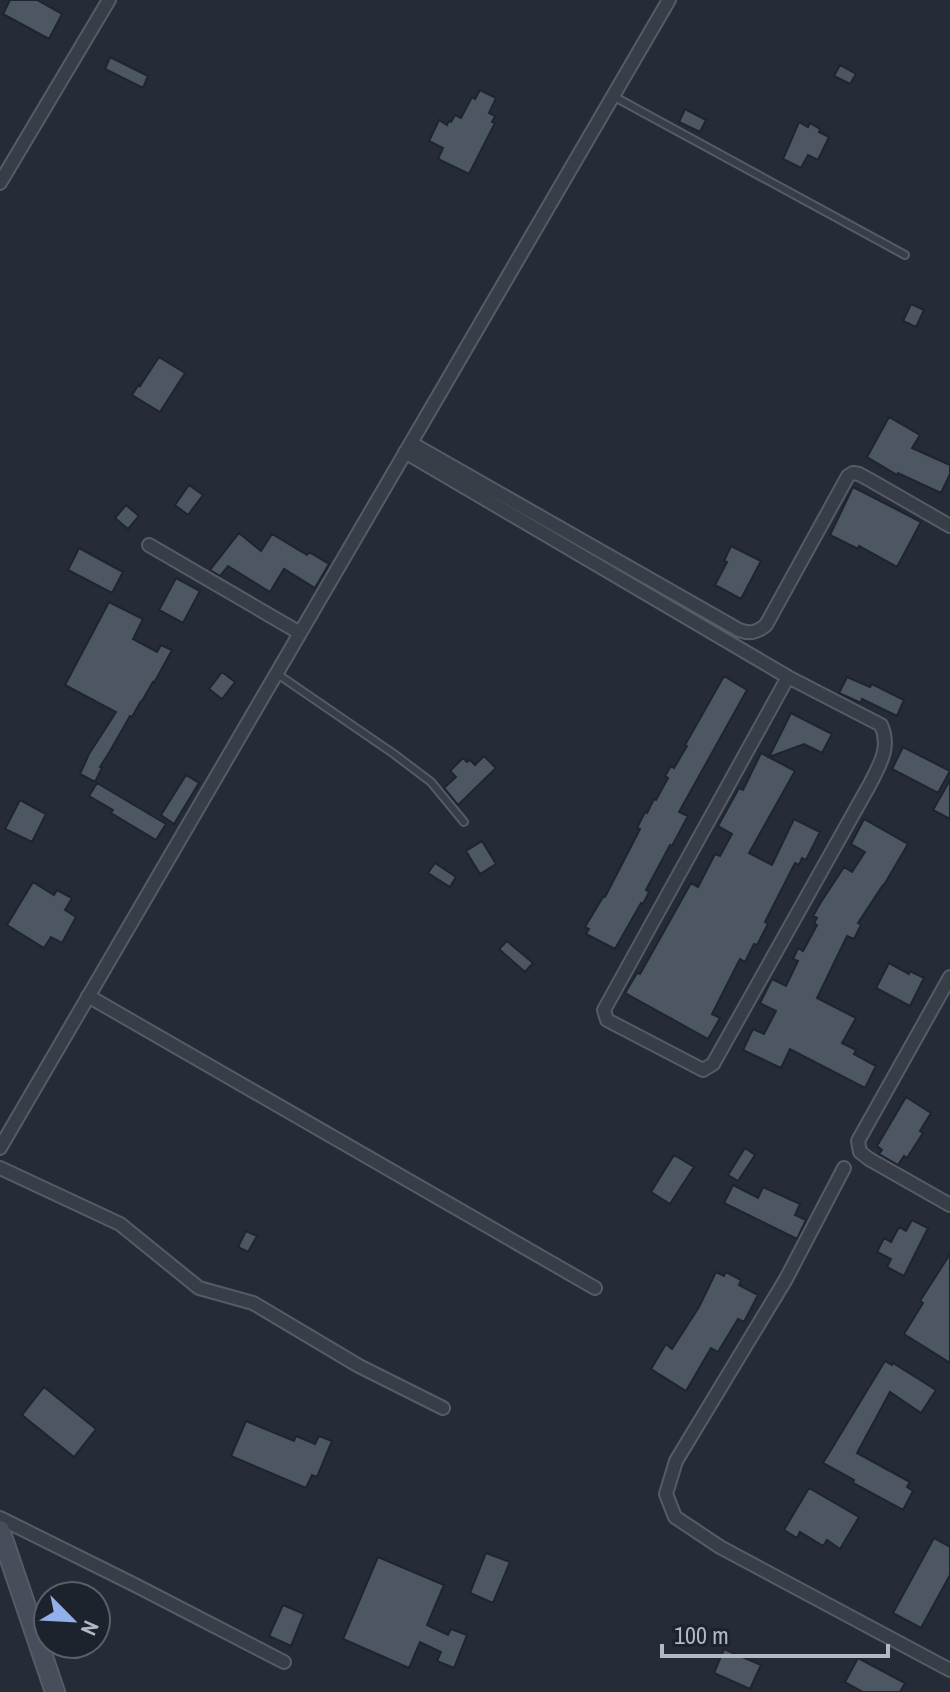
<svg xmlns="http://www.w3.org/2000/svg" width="950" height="1692" viewBox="0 0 950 1692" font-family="'Archivo Narrow',sans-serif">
	<rect width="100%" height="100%" fill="#252c38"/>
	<!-- building -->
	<path fill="#4d5663" stroke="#1f252f" stroke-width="2" d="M 10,0 L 37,0 L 62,14 L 49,39 L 3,14 Z
		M 110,57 L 148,76 L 143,88 L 105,69 Z
		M 840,65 L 856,74 L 850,84 L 834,76 Z
		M 480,90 L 496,98 L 489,113 L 495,116 L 492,122 L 495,123 L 469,174 L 438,159 L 443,148 L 429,141 L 439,120 L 447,125 L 449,121 L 451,122 L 455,115 L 461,118 L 472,97 L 475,99 Z
		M 685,109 L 706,120 L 700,132 L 679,122 Z
		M 799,122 L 808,127 L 810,123 L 820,129 L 819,132 L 829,137 L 818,160 L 808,155 L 801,168 L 783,159 Z
		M 911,304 L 924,310 L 916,327 L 903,321 Z
		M 159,357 L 185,373 L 160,412 L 132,395 L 139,384 L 140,386 Z
		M 889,417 L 920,435 L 912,448 L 950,465 L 950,474 L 941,493 L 898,473 L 897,475 L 867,457 Z
		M 189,485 L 203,495 L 188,515 L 175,505 Z
		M 853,487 L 921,522 L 897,567 L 859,546 L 858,549 L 830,535 Z
		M 126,505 L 139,516 L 128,529 L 115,518 Z
		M 239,533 L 261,551 L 272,534 L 307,555 L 309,552 L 329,564 L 315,588 L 284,569 L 270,592 L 228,566 L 220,576 L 210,570 Z
		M 731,546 L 761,561 L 741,599 L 715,585 L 727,562 L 724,561 Z
		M 79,548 L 123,572 L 112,593 L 68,570 Z
		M 176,578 L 200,591 L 183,623 L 159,610 Z
		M 109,602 L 143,619 L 133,639 L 157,652 L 161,645 L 172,650 L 154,683 L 153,682 L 142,701 L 141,701 L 132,717 L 130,716 L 110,751 L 100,767 L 102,768 L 95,782 L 80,774 L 89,754 L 116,712 L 65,685 Z
		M 222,672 L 235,682 L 222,699 L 209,689 Z
		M 724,676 L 747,690 L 679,812 L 688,816 L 672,846 L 670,845 L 646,890 L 649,892 L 643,904 L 641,903 L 615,949 L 586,934 L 589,929 L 585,927 L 603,897 L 605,897 L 640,829 L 637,828 L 645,812 L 647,813 L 654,799 L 656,800 L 668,778 L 665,776 L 671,766 L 674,768 L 687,746 L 685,745 Z
		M 847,677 L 870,687 L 872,684 L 904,700 L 897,716 L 862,699 L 861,703 L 839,693 Z
		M 791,713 L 832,734 L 822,753 L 804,744 L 769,757 Z
		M 903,747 L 950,771 L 938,793 L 892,769 Z
		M 761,753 L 795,771 L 749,853 L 772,865 L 794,819 L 820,832 L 806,860 L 802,858 L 799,865 L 795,863 L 765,922 L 768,924 L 757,945 L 754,944 L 745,962 L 740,959 L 712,1014 L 720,1018 L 708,1039 L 625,993 L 637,973 L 640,974 L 691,883 L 698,887 L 715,854 L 720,856 L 732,834 L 718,826 L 739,788 L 743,790 Z
		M 484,756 L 496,768 L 458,805 L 444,788 L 456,777 L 450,771 L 463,758 L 467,762 L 470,760 L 475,765 Z
		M 186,775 L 199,783 L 174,824 L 161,815 Z
		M 950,780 L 950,819 L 933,810 Z
		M 97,783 L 166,824 L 156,840 L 111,813 L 113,810 L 89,796 Z
		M 20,800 L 46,814 L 32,842 L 5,829 Z
		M 864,819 L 908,844 L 884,885 L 883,885 L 858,923 L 861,925 L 854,939 L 847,936 L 817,998 L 856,1018 L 842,1043 L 856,1050 L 854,1054 L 876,1066 L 865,1088 L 790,1049 L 781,1068 L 743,1050 L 753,1029 L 764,1034 L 776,1011 L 760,1003 L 772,979 L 786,986 L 798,961 L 793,959 L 798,948 L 803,951 L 817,925 L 814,923 L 817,918 L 813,916 L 821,902 L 844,867 L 852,872 L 865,852 L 851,844 Z
		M 482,841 L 496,864 L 480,874 L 466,851 Z
		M 435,863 L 456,877 L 450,887 L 428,873 Z
		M 33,882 L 54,895 L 57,890 L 72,898 L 65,910 L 76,917 L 62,943 L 51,937 L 44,948 L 7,925 Z
		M 507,941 L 533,963 L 525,972 L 499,949 Z
		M 889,963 L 909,974 L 910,971 L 924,978 L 910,1006 L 876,988 Z
		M 906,1097 L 931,1113 L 920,1131 L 923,1133 L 907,1158 L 904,1156 L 898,1165 L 879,1154 L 882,1150 L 877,1146 Z
		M 745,1148 L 755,1155 L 738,1181 L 728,1175 Z
		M 674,1155 L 694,1167 L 670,1204 L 651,1192 Z
		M 733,1185 L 758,1198 L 763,1187 L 800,1204 L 795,1215 L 806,1220 L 797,1239 L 724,1203 Z
		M 912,1220 L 928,1228 L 904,1276 L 887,1267 L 891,1259 L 877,1252 L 884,1238 L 891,1242 L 899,1227 L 906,1231 Z
		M 246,1231 L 257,1236 L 248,1252 L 238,1247 Z
		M 950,1254 L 950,1363 L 904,1334 L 923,1303 L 920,1301 Z
		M 716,1272 L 724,1276 L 726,1272 L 741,1280 L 739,1285 L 758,1295 L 744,1322 L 738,1319 L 718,1352 L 711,1348 L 686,1391 L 651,1369 L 666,1344 L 672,1349 L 699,1307 Z
		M 885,1361 L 892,1365 L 893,1363 L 936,1390 L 921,1413 L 890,1392 L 857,1453 L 910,1482 L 907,1487 L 913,1491 L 903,1510 L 853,1483 L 854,1480 L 823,1463 Z
		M 44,1387 L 96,1429 L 74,1457 L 22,1415 Z
		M 246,1421 L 294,1441 L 296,1436 L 315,1444 L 319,1436 L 332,1441 L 317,1477 L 312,1475 L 306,1488 L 231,1456 Z
		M 809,1488 L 859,1517 L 840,1549 L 827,1540 L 823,1546 L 800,1532 L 797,1538 L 784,1530 Z
		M 934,1538 L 950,1547 L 950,1575 L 921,1628 L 893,1613 Z
		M 486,1553 L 510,1562 L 493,1603 L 470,1593 Z
		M 378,1557 L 444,1585 L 427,1625 L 448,1635 L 451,1629 L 467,1635 L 454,1668 L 437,1661 L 441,1652 L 420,1642 L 409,1668 L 343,1639 Z
		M 283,1605 L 304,1614 L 291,1646 L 269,1636 Z
		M 724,1649 L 761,1665 L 750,1689 L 714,1673 Z
		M 858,1658 L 905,1683 L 900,1692 L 863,1692 L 845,1682 Z"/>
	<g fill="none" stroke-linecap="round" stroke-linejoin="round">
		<defs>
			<path id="lane" d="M 613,96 L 905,255
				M 276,673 L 394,754 L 431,782 L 464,822"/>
			<path id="street" d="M 0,183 L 109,0
				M 411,443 L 739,630 C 750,634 756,633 766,625 L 848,476 L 853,473 L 859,474 L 870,480 L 950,526
				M 405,452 L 788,677 L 881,725 C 891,747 880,764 870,784 L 713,1064 L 703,1070 L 607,1020 L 604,1010 L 788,677
				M 149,545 L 300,633
				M 950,977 L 858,1141 L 860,1152 L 869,1159 L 950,1205
				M 88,996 L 595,1288
				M 0,1148 L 669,0
				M 0,1168 L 120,1224 L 199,1288 L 253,1303 L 359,1366 L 443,1408
				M 844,1168 L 786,1279 L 676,1461 L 666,1494 L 675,1517 L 720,1547 L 950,1670
				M 0,1518 L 135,1585 L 284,1662"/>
			<path id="secondary" d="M 0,1530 L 55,1692"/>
		</defs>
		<!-- lane casing -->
		<use href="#lane" stroke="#565c66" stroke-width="10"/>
		<!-- street casing -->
		<use href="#street" stroke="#565c66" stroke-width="16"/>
		<!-- secondary casing -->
		<use href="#secondary" stroke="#565c66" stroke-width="22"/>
		<!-- lane -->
		<use href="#lane" stroke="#383e48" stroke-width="6"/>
		<!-- street -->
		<use href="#street" stroke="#383e48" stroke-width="12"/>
		<!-- secondary -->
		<use href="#secondary" stroke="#474d5b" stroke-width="18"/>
	</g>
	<!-- north arrow -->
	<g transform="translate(72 1620) rotate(114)"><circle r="38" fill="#1d232d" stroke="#595f69" stroke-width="2"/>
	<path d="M0-6L14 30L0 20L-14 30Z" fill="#92b0eb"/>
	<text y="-12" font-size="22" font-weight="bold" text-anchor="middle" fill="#b3b9c4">N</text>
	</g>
	<!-- scale -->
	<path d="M662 1644v12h226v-12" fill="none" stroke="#b3b9c4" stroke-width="4"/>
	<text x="674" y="1644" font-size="24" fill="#b3b9c4" stroke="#1d232d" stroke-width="6" paint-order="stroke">100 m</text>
</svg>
